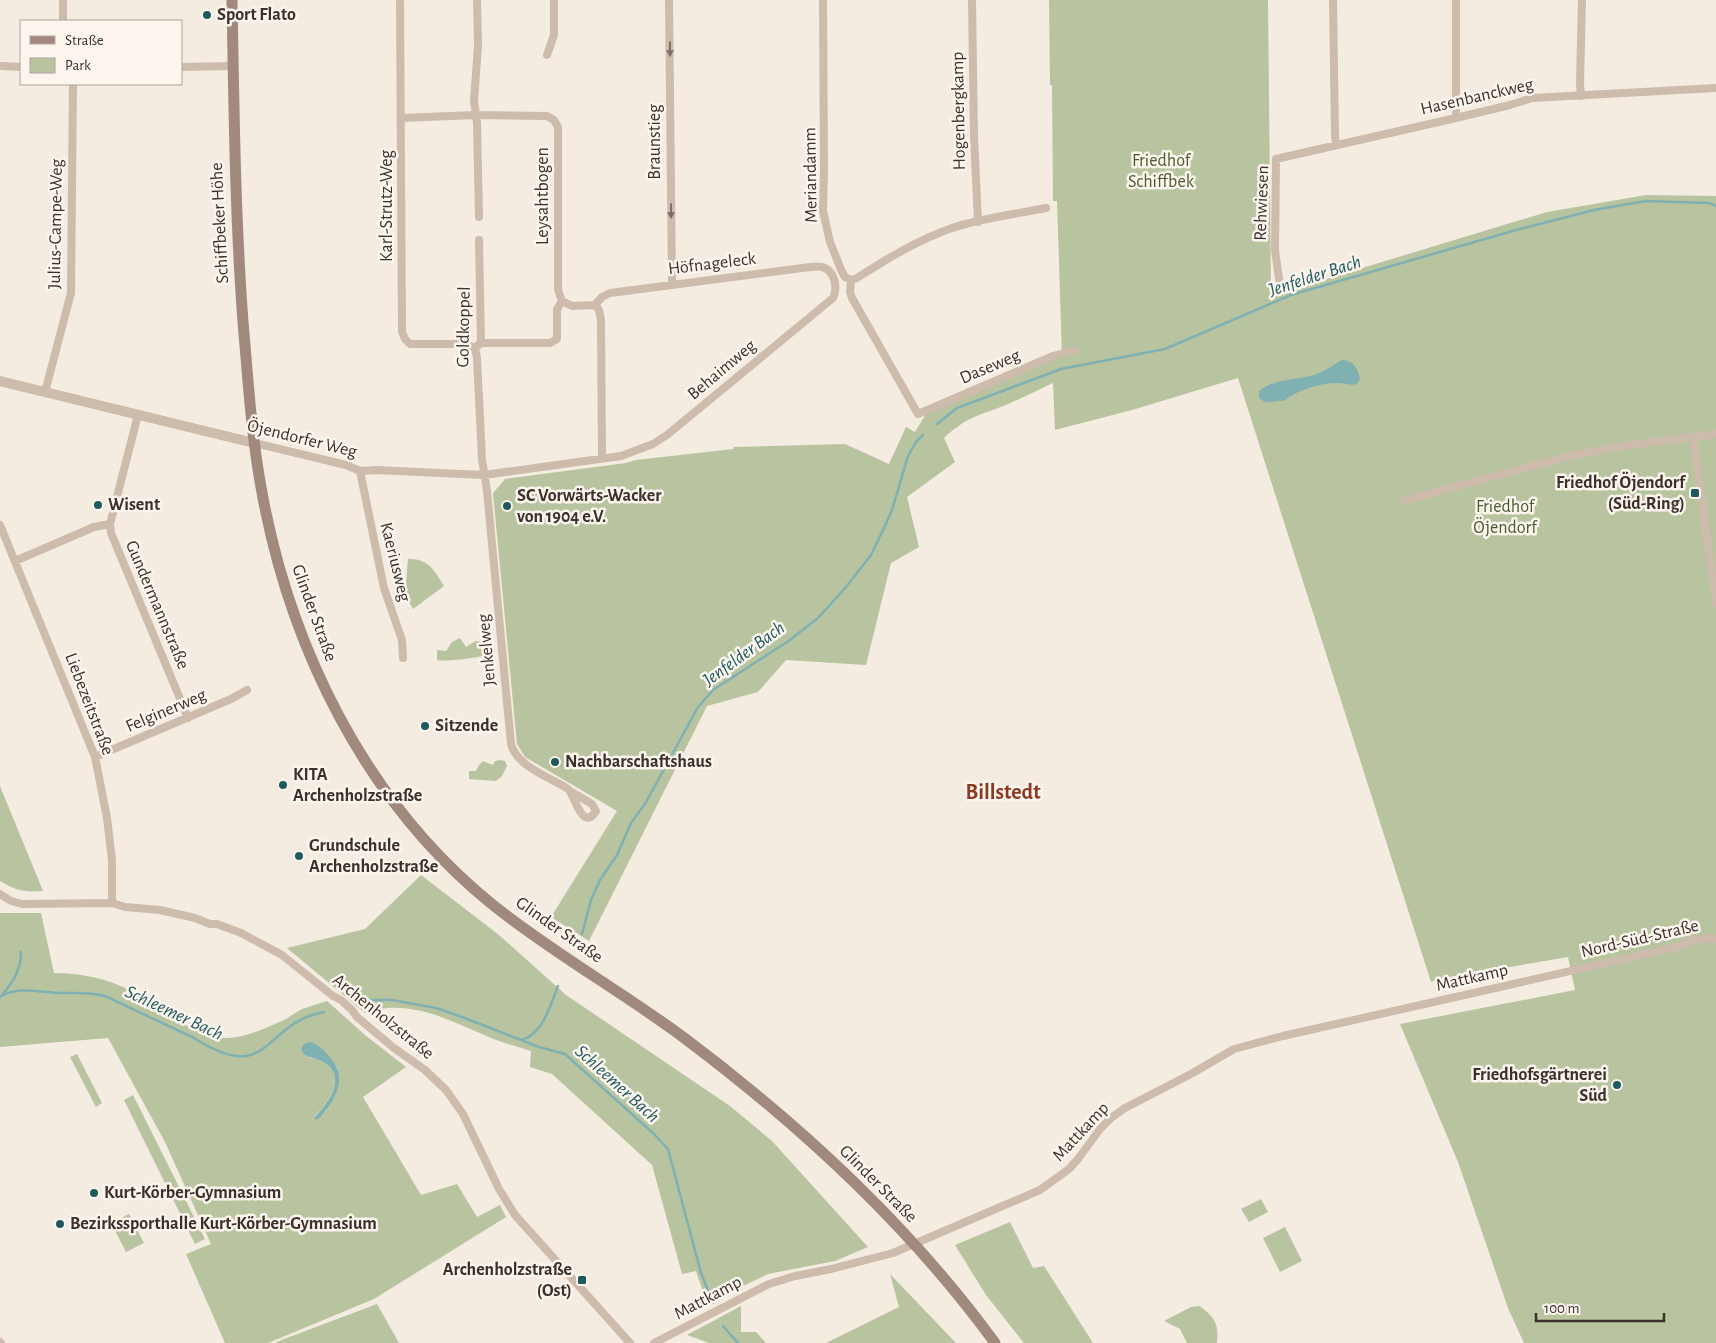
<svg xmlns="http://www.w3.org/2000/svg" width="1716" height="1343" viewBox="0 0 1716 1343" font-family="'Alegreya Sans',sans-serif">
	<rect width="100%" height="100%" fill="#f4ebe1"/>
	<!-- green -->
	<path fill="#b8c4a0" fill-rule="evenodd" d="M 1049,0 L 1268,0 L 1271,289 L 1273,295 L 1547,212 L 1646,195 L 1716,196 L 1716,1343 L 1524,1343 L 1508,1308 L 1458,1162 L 1400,1024 L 1575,990 L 1568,957 L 1439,979 L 1431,982 L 1238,378 L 1132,410 L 1055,430 L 1053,383 C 1038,390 1022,398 1006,405 C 980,415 966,417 944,438 L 955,462 L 907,497 L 919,547 L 891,563 L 866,665 L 786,660 L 758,692 L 707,706 L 589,941 L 551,917 L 617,811 L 525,757 L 517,744 L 493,493 L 505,479 L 626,463 L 636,460 L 733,449 L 734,447 L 845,444 L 889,464 L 906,427 L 915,432 L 927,412 L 1062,356 L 1057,201 L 1053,201 L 1052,85 L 1050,85 Z
		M 408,559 C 428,558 435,571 444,586 L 413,609 L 405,595 Z
		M 460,638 L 466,647 L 476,641 L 481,642 L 484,650 L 482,656 C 473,658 446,662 437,660 L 437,650 L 446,651 L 452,642 Z
		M 499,760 L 505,761 L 507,766 L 502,776 L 496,781 L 469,779 L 469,771 L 476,771 L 479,765 L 483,761 L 493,765 L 495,761 Z
		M 0,786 L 43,891 C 25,892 16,891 0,881 Z
		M 421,875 L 499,935 L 566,995 L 730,1106 L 772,1141 L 868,1247 L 835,1261 L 768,1274 L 707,1303 L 696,1271 L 682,1274 L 652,1165 L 552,1074 L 530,1067 L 531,1051 C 518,1047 504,1043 491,1038 C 458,1024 425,1006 388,1008 C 380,1008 372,1011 365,1013 L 287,948 L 365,929 Z
		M 0,913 L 41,913 L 54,973 C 80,973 107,978 131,991 C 158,1005 197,1040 228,1038 C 248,1037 268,1027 286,1019 C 291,1016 296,1012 302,1009 C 310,1006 319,1004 327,1001 L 365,1035 L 406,1067 L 363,1097 L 421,1195 L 457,1184 L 477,1217 L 500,1205 L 506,1217 L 374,1299 L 268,1343 L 225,1343 L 186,1254 L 211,1244 L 165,1142 L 108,1038 L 0,1047 ZM 325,1052 L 337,1067 L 339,1077 L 326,1111 L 314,1117 C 326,1106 347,1077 327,1064 C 321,1060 314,1059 308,1057 Z
		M 77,1054 L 102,1103 L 96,1107 L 70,1057 Z
		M 133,1095 L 205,1239 L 195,1244 L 124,1100 Z
		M 1261,1199 L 1268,1212 L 1249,1222 L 1241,1209 Z
		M 129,1214 L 144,1243 L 126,1252 L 111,1223 Z
		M 1010,1222 L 1033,1268 L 1044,1266 L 1093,1343 L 1024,1343 L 986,1295 L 955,1245 Z
		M 1285,1227 L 1302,1261 L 1280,1272 L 1263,1238 Z
		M 890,1274 L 956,1343 L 826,1343 L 899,1307 Z
		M 377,1304 L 399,1343 L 275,1343 L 284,1339 Z
		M 741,1306 L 741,1332 L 756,1332 L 766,1343 L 709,1343 L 687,1335 Z
		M 1199,1306 C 1215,1317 1219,1324 1217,1343 L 1187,1343 L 1180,1329 L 1164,1321 L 1191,1307 Z"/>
	<!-- water -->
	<path fill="#7fb0b2" d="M 1342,360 C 1354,361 1357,367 1360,379 L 1357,384 C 1348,386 1346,383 1337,383 C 1320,383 1297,390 1284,401 C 1274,399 1266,407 1259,397 L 1259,391 C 1277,377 1298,381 1317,374 C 1326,371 1334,364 1342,360 Z
		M 309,1042 C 316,1043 323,1049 328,1055 C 331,1059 335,1063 337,1068 C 345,1086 329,1109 317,1120 L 314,1118 C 326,1106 345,1081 329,1066 C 322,1059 311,1059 304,1054 L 301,1049 L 304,1044 Z"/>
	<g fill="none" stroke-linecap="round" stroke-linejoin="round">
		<!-- stream -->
		<path stroke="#7fb0b2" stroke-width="2.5" d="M 937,424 L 957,408 L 1061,369 L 1165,349 L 1291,295 L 1516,230 L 1594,210 L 1646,201 L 1709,203 L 1716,206
			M 582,934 L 591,900 L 600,880 L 617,855 L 631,823 L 645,804 L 698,707 L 713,690 L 790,640 L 819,617 L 846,587 L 871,555 L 884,528 L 892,510 L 908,456 L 916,442 L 923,435
			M 2,995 C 13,982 21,970 21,952
			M 0,997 C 19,985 41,993 62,993 C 77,993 90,992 105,996 L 194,1038 C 271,1087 262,1023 324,1012
			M 360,1005 L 372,1000 L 392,1000 L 436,1008 L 462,1017 L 539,1047 L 565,1054 L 654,1134 L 668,1149 L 701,1273 L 713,1303
			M 521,1040 C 543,1035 550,1005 558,986
			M 723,1326 L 738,1343"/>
		<!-- minor -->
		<path stroke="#cdbbac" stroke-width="8" d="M 400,0 L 402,332 L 405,339 L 410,344 L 465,344 L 475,348
			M 477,0 L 478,46 L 474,101 L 477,123 L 479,217
			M 669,0 L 672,284
			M 823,0 L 824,170 L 823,211 L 830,242 L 842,272 L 845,277 L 851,280 L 850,292 L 852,298 L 918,414 L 1053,356 L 1075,350
			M 972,0 L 974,137 L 978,222
			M 1333,0 L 1335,136 L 1336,144
			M 63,21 L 63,0
			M 547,55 L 554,35 L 554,0
			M 0,66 L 21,67
			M 181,67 L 233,66
			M 1581,96 L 1580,84 L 1582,0
			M 402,118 L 476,115 L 547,116 L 554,120 L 558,127 L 558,290 L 562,301 L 557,309 L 557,339 L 550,343 L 481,343 L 475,348
			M 1456,118 L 1456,0
			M 1279,279 L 1275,250 L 1276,159 L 1456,118 L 1510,105 L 1532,98 L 1716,88
			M 851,280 L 857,278 C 888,258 918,240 952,228 C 981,218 1016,214 1046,208
			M 562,301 L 572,306 L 595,305
			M 478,345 L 481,343 L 479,240
			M 475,348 L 477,358 L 482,459 L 487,491 L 511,744 C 517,767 550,777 568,789 C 575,795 582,833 596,811 L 592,804 L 570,791
			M 45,392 L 71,293 L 73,84
			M 138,415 L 110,524 L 111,533 L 188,718
			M 1693,437 L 1716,603
			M 254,443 L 346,465 L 360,471 L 376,470 L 484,475 L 621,456 L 653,444 L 667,435 L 833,298 C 838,288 835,270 822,267 C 818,266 814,267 810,267 L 610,293 L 602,297 L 595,305 L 599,310 L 601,320 L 602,458
			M 360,471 L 384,588 L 402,640 L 403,658
			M 1403,501 L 1573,455 L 1629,445 L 1716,434
			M 0,525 L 95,757 L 107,818 L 112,860 L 112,903
			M 15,561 L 94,527 L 110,524
			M 95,757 L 231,699 L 247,690
			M 0,894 L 11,901 L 22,904 L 112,903 L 125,907 L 160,910 L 195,918 L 210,924 L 217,924 L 241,933 L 282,955 L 333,996 L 341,1000 L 352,1010 L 357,1017 L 394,1048 L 425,1070 L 446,1090 L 463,1114 L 499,1189 L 515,1215 L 630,1343
			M 0,1342 L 1,1343
			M 654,1343 L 769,1284 L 795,1276 L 831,1269 L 893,1253 L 1040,1190 L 1069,1169 L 1078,1159 L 1100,1129 L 1111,1118 L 1125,1108 L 1191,1074 L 1234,1049 L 1283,1036 L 1681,946 C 1692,939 1703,937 1716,939"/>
		<!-- tertiary -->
		<path stroke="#cdbbac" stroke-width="10" d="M 0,381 L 254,443"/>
		<!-- secondary -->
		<path stroke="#a18a7d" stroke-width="11" d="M 232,0 C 234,108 235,215 243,322 C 248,378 251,432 261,487 C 289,646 365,802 493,905 C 553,953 621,991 683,1037 C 799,1124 909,1225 995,1343"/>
	</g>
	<!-- one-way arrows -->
	<defs><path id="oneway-solid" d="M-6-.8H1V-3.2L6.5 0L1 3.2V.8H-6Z" transform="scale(1.25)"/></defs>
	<g fill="#7d6f65">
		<use href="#oneway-solid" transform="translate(670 49) rotate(90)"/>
		<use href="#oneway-solid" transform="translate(671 211) rotate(90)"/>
	</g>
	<!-- markers -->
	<g fill="#1f5a5e" stroke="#fbf5ee" stroke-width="2">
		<circle cx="207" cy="15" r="5"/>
		<rect x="1690" y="488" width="10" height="10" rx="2.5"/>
		<circle cx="98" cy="505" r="5"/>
		<circle cx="507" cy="506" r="5"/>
		<circle cx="425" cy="726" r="5"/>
		<circle cx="555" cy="762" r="5"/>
		<circle cx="283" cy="785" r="5"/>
		<circle cx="299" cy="856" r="5"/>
		<circle cx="1617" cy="1085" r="5"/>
		<circle cx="94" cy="1193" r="5"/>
		<circle cx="60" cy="1224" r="5"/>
		<rect x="577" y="1275" width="10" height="10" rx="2.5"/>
	</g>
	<g text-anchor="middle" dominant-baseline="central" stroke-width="5" stroke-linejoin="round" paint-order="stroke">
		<!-- poi labels -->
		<g font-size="18" font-weight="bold" fill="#3b302b" stroke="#fbf5ee" text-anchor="start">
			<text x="217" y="15">Sport Flato</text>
			<text x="1685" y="483" text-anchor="end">Friedhof Öjendorf<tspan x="1685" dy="21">(Süd-Ring)</tspan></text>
			<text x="517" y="496">SC Vorwärts-Wacker<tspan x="517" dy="21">von 1904 e.V.</tspan></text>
			<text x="108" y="505">Wisent</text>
			<text x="435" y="726">Sitzende</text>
			<text x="565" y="762">Nachbarschaftshaus</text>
			<text x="293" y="775">KITA<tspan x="293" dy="21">Archenholzstraße</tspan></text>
			<text x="309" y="846">Grundschule<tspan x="309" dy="21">Archenholzstraße</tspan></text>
			<text x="1607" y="1075" text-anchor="end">Friedhofsgärtnerei<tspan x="1607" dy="21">Süd</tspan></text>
			<text x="104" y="1193">Kurt-Körber-Gymnasium</text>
			<text x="70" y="1224">Bezirkssporthalle Kurt-Körber-Gymnasium</text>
			<text x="572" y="1270" text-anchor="end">Archenholzstraße<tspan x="572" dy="21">(Ost)</tspan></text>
		</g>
		<!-- street labels -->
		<g font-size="18" fill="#3b302b" stroke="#fbf5ee">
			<text transform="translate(1477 97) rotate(-13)">Hasenbanckweg</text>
			<text transform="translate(959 111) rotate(-91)">Hogenbergkamp</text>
			<text transform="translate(655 142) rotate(-90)">Braunstieg</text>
			<text transform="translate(811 175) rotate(-91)">Meriandamm</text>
			<text transform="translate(543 196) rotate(-90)">Leysahtbogen</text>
			<text transform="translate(1262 203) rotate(-88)">Rehwiesen</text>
			<text transform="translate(387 206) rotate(-90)">Karl-Strutz-Weg</text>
			<text transform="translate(220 223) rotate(-93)">Schiffbeker Höhe</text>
			<text transform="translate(56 224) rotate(-89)">Julius-Campe-Weg</text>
			<text transform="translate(712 264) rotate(-7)">Höfnageleck</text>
			<text transform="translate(464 327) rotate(-89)">Goldkoppel</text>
			<text transform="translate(990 367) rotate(-23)">Daseweg</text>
			<text transform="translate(722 370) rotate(-40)">Behaimweg</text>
			<text transform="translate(302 439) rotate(14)">Öjendorfer Weg</text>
			<text transform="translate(395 562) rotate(76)">Kaeriusweg</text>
			<text transform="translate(157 605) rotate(67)">Gundermannstraße</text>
			<text transform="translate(314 613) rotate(70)">Glinder Straße</text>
			<text transform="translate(487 650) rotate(-95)">Jenkelweg</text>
			<text transform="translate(89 704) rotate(69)">Liebezeitstraße</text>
			<text transform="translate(166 711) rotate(-23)">Felginerweg</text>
			<text transform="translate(559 930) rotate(35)">Glinder Straße</text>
			<text transform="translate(1640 939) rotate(-13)">Nord-Süd-Straße</text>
			<text transform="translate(1472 978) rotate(-13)">Mattkamp</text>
			<text transform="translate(383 1017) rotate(39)">Archenholzstraße</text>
			<text transform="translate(1081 1132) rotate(-47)">Mattkamp</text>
			<text transform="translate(878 1184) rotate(45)">Glinder Straße</text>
			<text transform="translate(708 1298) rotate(-28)">Mattkamp</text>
		</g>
		<!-- park labels -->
		<g font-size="18" fill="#4a5a2e" stroke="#fbf5ee">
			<text x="1161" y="161">Friedhof<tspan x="1161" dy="21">Schiffbek</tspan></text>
			<text x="1505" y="507">Friedhof<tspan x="1505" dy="21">Öjendorf</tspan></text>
		</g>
		<!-- water labels -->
		<g font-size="19" font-style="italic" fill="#1f5a5e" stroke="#fbf5ee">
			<text transform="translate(1315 276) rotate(-18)">Jenfelder Bach</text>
			<text transform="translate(744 654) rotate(-36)">Jenfelder Bach</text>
			<text transform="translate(174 1013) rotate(25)">Schleemer Bach</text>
			<text transform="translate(617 1084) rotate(42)">Schleemer Bach</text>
		</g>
		<!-- district labels -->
		<g font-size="22" font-weight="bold" fill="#8c3b22" stroke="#fbf5ee">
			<text x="1003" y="792">Billstedt</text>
		</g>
	</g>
	<!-- legend -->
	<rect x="20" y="20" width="162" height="65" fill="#fbf5ee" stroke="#aea6a0"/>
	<rect x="30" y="36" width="25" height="8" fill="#a18a7d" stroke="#aea6a0"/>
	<text x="65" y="45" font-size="15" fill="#3b302b">Straße</text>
	<rect x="30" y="58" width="25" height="15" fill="#b8c4a0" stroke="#aea6a0"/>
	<text x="65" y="70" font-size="15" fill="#3b302b">Park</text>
	<!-- scale -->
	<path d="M1536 1313v8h128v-8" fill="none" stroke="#3b302b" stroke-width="2.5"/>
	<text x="1544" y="1313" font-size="15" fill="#3b302b" stroke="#fbf5ee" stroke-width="4" paint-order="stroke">100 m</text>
</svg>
